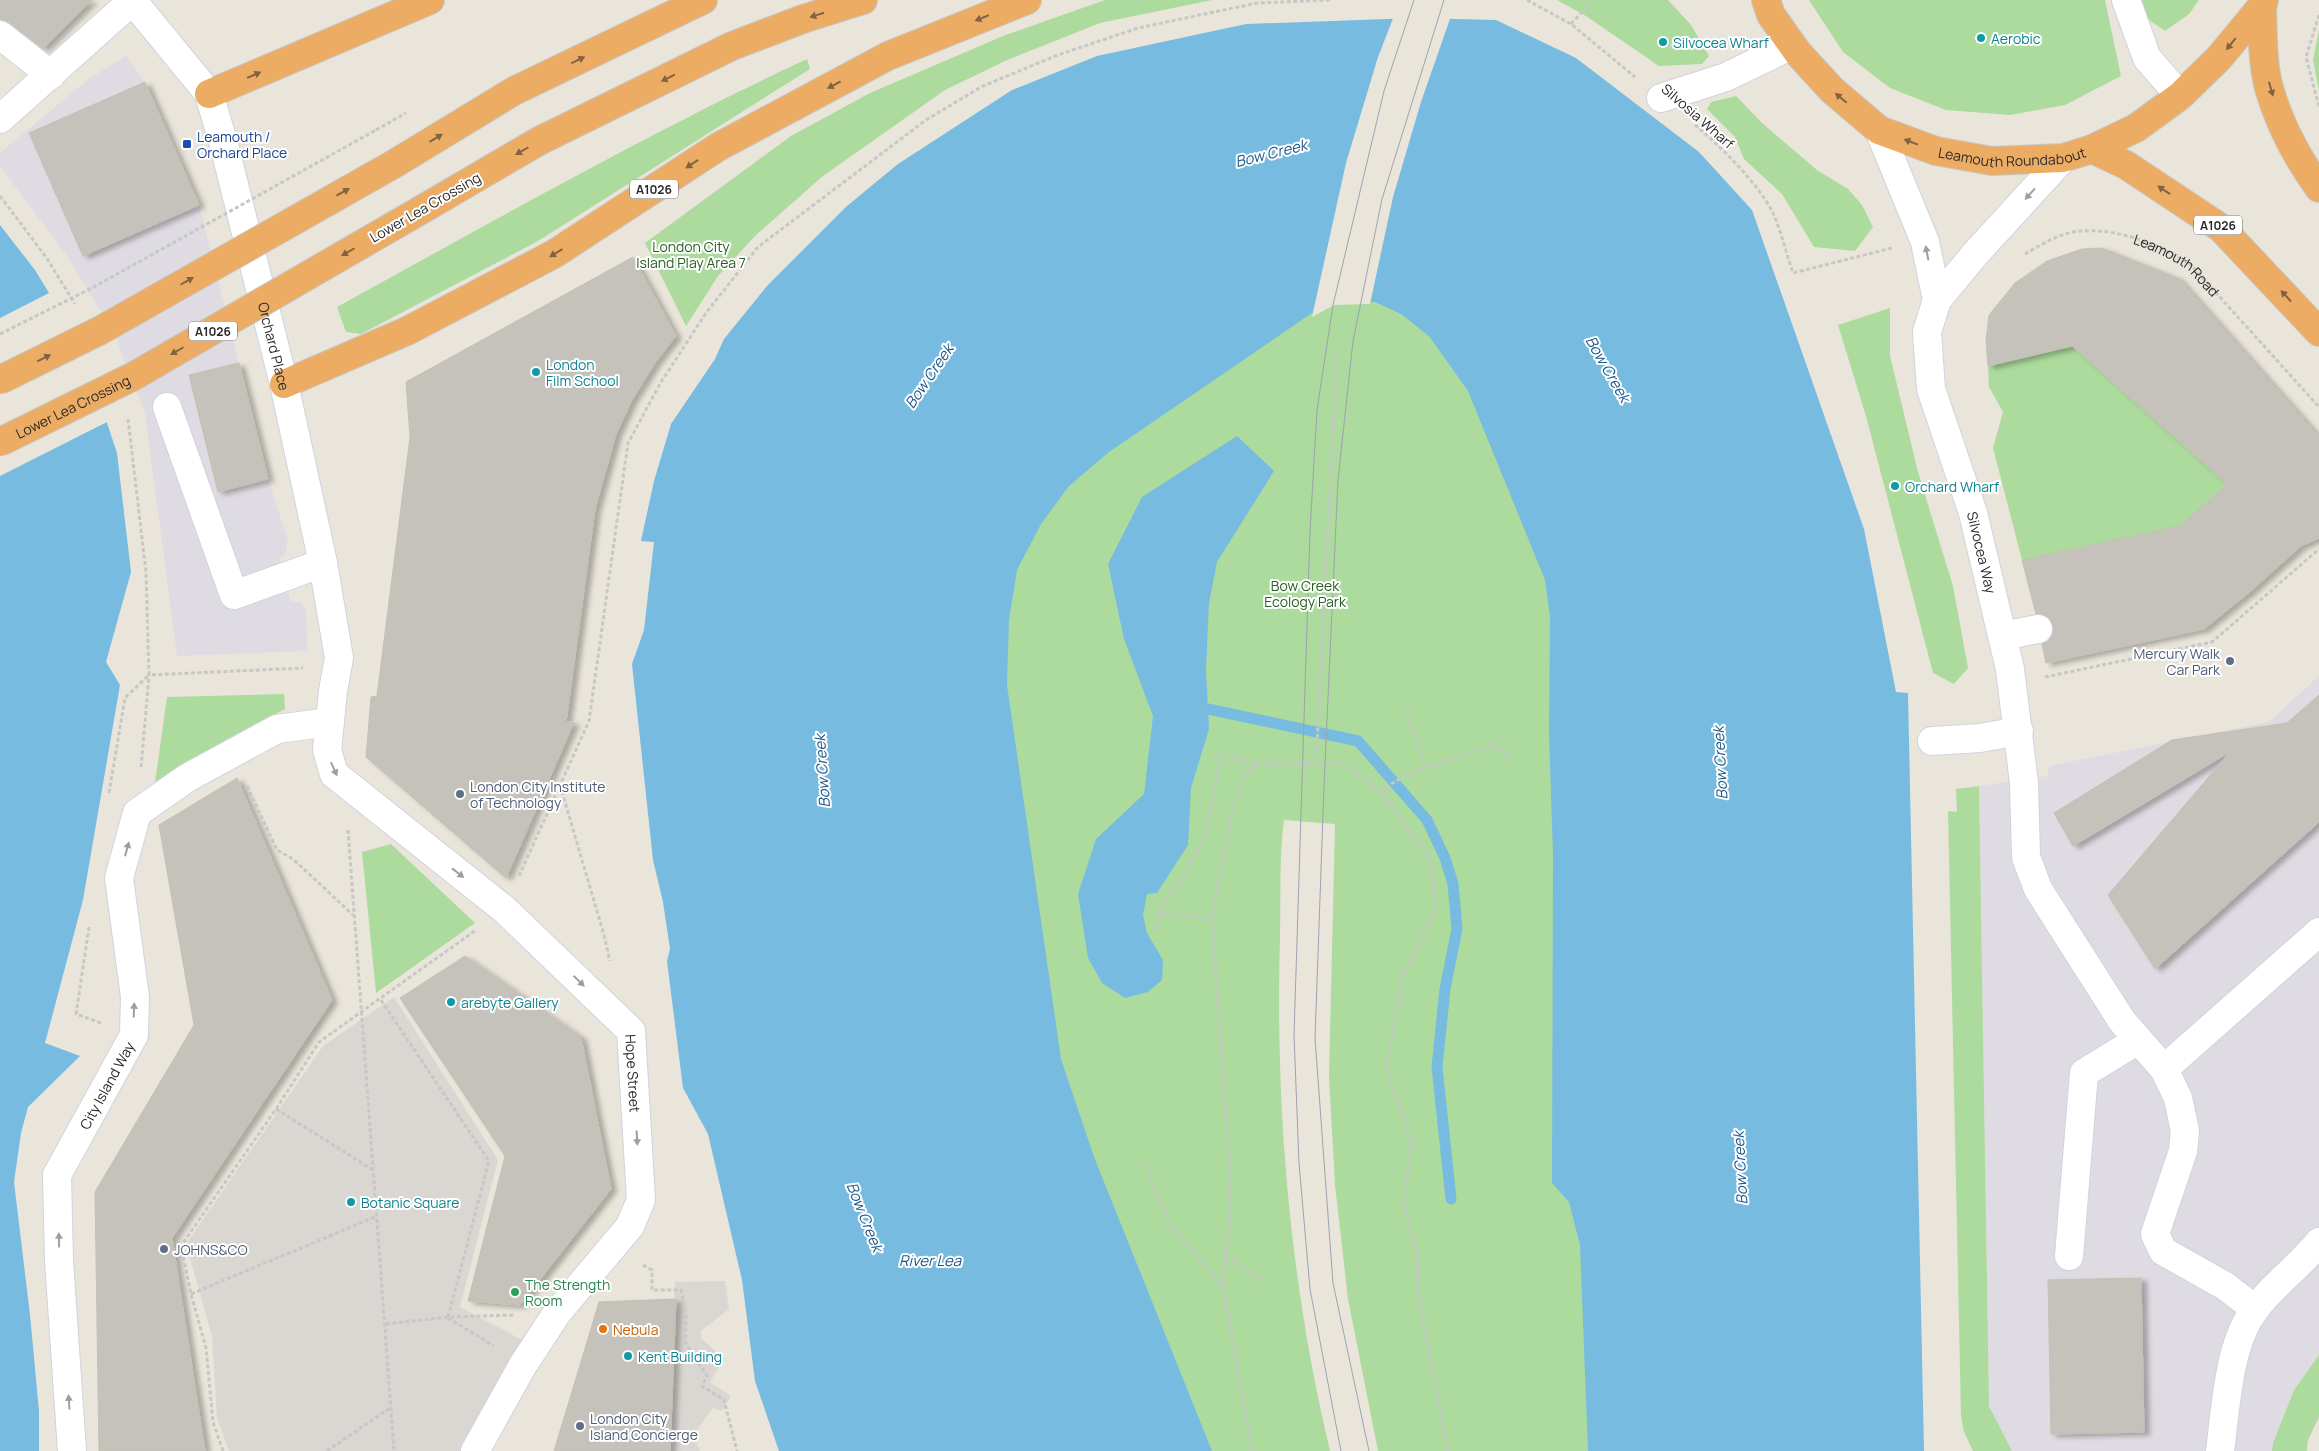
<svg xmlns="http://www.w3.org/2000/svg" width="2319" height="1451" viewBox="0 0 2319 1451" font-family="Manrope,sans-serif">
	<defs>
		<filter id="shadow"><feDropShadow dx="5.5" dy="3" stdDeviation="2.5" flood-color="#0004"/></filter>
	</defs>
	<rect width="100%" height="100%" fill="#e9e5db"/>
	<!-- industrial -->
	<path fill="#dedbe2" d="M 126,56 L 145,82 L 199,205 L 268,479 L 288,540 L 285,555 L 279,558 L 291,602 L 300,601 L 306,609 L 307,651 L 177,656 L 145,413 L 114,333 L 67,256 L 0,166 L 0,153 L 90,78 Z
		M 2319,676 L 2319,1355 L 2294,1390 L 2273,1443 L 2272,1451 L 2012,1451 L 1989,1406 L 1979,786 L 2048,776 L 2049,767 L 2059,764 L 2269,722 Z"/>
	<!-- green -->
	<path fill="#acdb9d" d="M 1105,0 L 1212,0 L 1100,23 L 1005,61 L 945,90 L 823,176 L 755,236 L 718,276 L 686,326 L 645,243 L 791,136 L 870,93 L 1003,36 Z
		M 1557,0 L 1668,0 L 1691,25 L 1709,56 L 1702,64 L 1659,66 L 1586,16 Z
		M 1809,0 L 2105,0 L 2121,76 L 2065,105 L 2010,115 L 1946,110 L 1890,88 L 1843,52 Z
		M 2139,0 L 2199,0 L 2189,14 L 2165,31 L 2142,15 Z
		M 2319,30 L 2319,92 L 2313,60 Z
		M 807,59 L 810,69 L 538,241 L 361,334 L 346,332 L 337,307 C 492,222 646,134 807,59 Z
		M 1736,96 L 1762,123 L 1817,170 L 1848,189 L 1862,205 L 1873,227 L 1855,251 L 1814,247 L 1782,194 L 1744,159 L 1735,137 L 1707,109 L 1711,102 Z
		M 1254,209 L 1569,409 L 1647,1451 L 1378,1451 L 1348,1299 L 1335,1185 L 1329,1076 L 1335,824 L 1284,820 C 1279,858 1281,898 1280,937 C 1275,1110 1290,1283 1330,1451 L 1115,1451 L 960,512 Z
		M 1890,308 L 1890,356 L 1918,472 L 1953,586 L 1968,668 L 1954,684 L 1933,673 L 1866,416 L 1838,325 Z
		M 2072,346 L 2227,484 L 2180,526 L 2022,560 L 1993,448 L 2003,412 L 1989,387 L 1988,366 Z
		M 284,694 L 285,709 L 220,744 L 154,790 L 167,697 Z
		M 1979,786 L 1989,1406 L 2012,1451 L 1973,1451 L 1964,1432 L 1961,1416 L 1948,811 L 1957,812 L 1956,789 Z
		M 391,844 L 475,923 L 376,993 L 362,852 Z
		M 2319,1355 L 2319,1417 L 2308,1440 L 2307,1451 L 2272,1451 L 2273,1443 L 2294,1390 Z"/>
	<!-- plaza -->
	<path fill="#dad7d2" d="M 394,997 L 498,1160 L 460,1307 L 524,1341 L 463,1451 L 229,1451 L 217,1418 L 212,1336 L 186,1244 L 323,1046 Z
		M 725,1281 L 729,1309 L 701,1331 L 701,1338 L 724,1359 L 710,1382 L 731,1396 L 722,1411 L 713,1408 L 693,1435 L 700,1451 L 670,1451 L 675,1282 Z"/>
	<!-- water -->
	<path fill="#78bbe1" d="M 1415,18 L 1496,20 L 1576,58 L 1699,152 L 1752,210 L 1864,529 L 1896,692 L 1908,693 L 1924,1451 L 1588,1451 L 1580,1245 L 1569,1202 L 1552,1183 L 1553,854 L 1549,734 L 1550,617 L 1545,580 L 1468,391 L 1429,336 L 1401,314 L 1375,302 L 1333,303 L 1312,313 L 1109,452 L 1069,486 L 1041,524 L 1017,570 L 1009,620 L 1007,685 L 1061,1059 L 1094,1157 L 1212,1451 L 779,1451 L 755,1381 L 742,1280 L 708,1134 L 683,1088 L 667,961 L 670,949 L 663,902 L 653,860 L 632,664 L 644,630 L 654,542 L 641,541 L 654,481 L 671,424 L 715,359 L 724,339 L 767,286 L 847,206 L 898,164 L 1012,90 L 1097,56 L 1246,24 Z
		M 0,225 L 35,270 L 71,329 L 100,402 L 117,453 L 131,572 L 106,662 L 120,685 L 83,900 L 45,1043 L 80,1056 L 28,1107 L 21,1133 L 14,1182 L 30,1315 L 39,1411 L 39,1451 L 0,1451 Z
		M 1237,436 L 1274,471 L 1217,562 L 1209,603 L 1206,669 L 1209,729 L 1191,788 L 1188,845 L 1157,893 L 1147,894 L 1143,915 L 1147,933 L 1163,960 L 1162,980 L 1148,992 L 1125,998 L 1102,983 L 1088,958 L 1078,894 L 1096,839 L 1144,794 L 1153,716 L 1124,639 L 1108,564 L 1142,497 Z"/>
	<!-- pier -->
	<path fill="#e9e5db" d="M 1394,16 L 1451,16 L 1421,102 L 1393,197 L 1370,304 L 1334,305 L 1312,317 L 1346,163 L 1378,57 Z
		M 51,292 L 73,328 L 109,421 L 0,476 L 0,318 Z"/>
	<g fill="none" stroke-linecap="round" stroke-linejoin="round">
		<!-- stream -->
		<path stroke="#78bbe1" stroke-width="11" d="M 1208,709 L 1358,741 L 1427,820 L 1445,858 L 1453,884 L 1457,929 L 1445,989 L 1437,1067 L 1451,1199"/>
	</g>
	<!-- building -->
	<path fill="#c5c1bb" stroke="#c4c0b5" filter="url(#shadow)" d="M 0,0 L 92,0 L 43,49 L 10,23 L 0,19 Z
		M 145,82 L 199,205 L 83,256 L 29,133 Z
		M 2102,248 L 2178,278 L 2319,437 L 2319,538 L 2301,546 L 2252,590 L 2204,629 L 2046,663 L 2042,644 L 2048,641 L 2053,634 L 2053,625 L 2049,618 L 2043,614 L 2036,614 L 2022,560 L 2180,526 L 2227,484 L 2072,346 L 1988,366 L 1986,340 L 1989,315 L 2015,283 L 2047,261 L 2082,249 Z
		M 633,257 L 676,336 L 655,363 L 632,400 L 616,434 L 595,509 L 566,722 L 574,722 L 506,878 L 366,757 L 371,697 L 377,696 L 410,437 L 406,382 Z
		M 239,363 L 268,479 L 218,492 L 189,375 Z
		M 2319,695 L 2319,822 L 2155,969 L 2108,895 L 2230,752 L 2073,846 L 2054,813 L 2172,740 L 2287,723 Z
		M 237,778 L 332,1000 L 172,1238 L 205,1451 L 99,1451 L 95,1192 L 194,1025 L 159,825 Z
		M 465,956 L 581,1037 L 611,1189 L 520,1305 L 468,1301 L 505,1156 L 400,998 Z
		M 2141,1278 L 2144,1432 L 2051,1434 L 2048,1280 Z
		M 676,1299 L 670,1451 L 554,1451 L 599,1302 Z"/>
	<g fill="none" stroke-linecap="round" stroke-linejoin="round">
		<defs>
			<g id="minor">
				<path id="s2" d="M 132,0 L 209,94 L 224,145 L 284,384 L 323,563 L 339,658 L 333,691 L 327,750 L 334,774 L 504,909 L 631,1031 L 641,1200 L 630,1226 L 557,1313 L 523,1365 L 475,1451"/>
				<path d="M 2126,0 L 2147,58 L 2180,96"/>
				<path d="M 0,35 L 51,75"/>
				<path d="M 1661,98 L 1726,77 L 1792,45"/>
				<path d="M 0,119 L 132,1"/>
				<path d="M 1879,130 L 1925,242 L 1937,300"/>
				<path id="s3" d="M 2063,158 L 1976,253 L 1937,300 L 1927,332 L 1931,389 L 1973,513 L 2010,669 L 2024,783 L 2026,857 L 2038,889 L 2122,1021 L 2164,1069 L 2178,1098 L 2185,1131 L 2183,1151 L 2155,1234 L 2163,1251 L 2225,1286 L 2255,1309"/>
				<path d="M 167,407 L 234,595 L 323,563"/>
				<path d="M 2003,636 L 2038,629"/>
				<path d="M 1932,741 L 1980,738 L 2019,731"/>
				<path d="M 2164,1069 L 2319,932"/>
				<path d="M 2069,1256 L 2084,1073 L 2138,1040"/>
				<path id="s4" d="M 72,1451 L 59,1261 L 57,1175 L 134,1035 L 135,997 L 119,878 L 137,813 L 187,778 L 277,729 L 330,722"/>
				<path d="M 2220,1451 C 2226,1408 2228,1343 2256,1308 C 2274,1284 2300,1266 2319,1242"/>
			</g>
			<g id="highway">
				<path id="s5" d="M 1766,0 L 1771,15 L 1798,53 L 1832,90 L 1879,130 L 1936,151 L 1992,161 L 2063,158 L 2092,149 L 2136,128 L 2180,96 L 2219,58 L 2262,6 L 2264,0"/>
				<path d="M 2262,6 C 2263,33 2262,62 2269,88 C 2279,123 2298,159 2319,188"/>
				<path d="M 209,94 L 430,0"/>
				<path d="M 2092,149 L 2126,165 L 2221,228 L 2319,332"/>
				<path d="M 394,164 L 514,91 L 703,0"/>
				<path d="M 421,210 L 539,141 L 732,46 L 803,19 L 863,0"/>
				<path d="M 284,384 L 407,331 L 554,254 L 718,147 L 888,56 L 1027,0"/>
			</g>
		</defs>
		<!-- minor casing -->
		<use href="#minor" stroke="#d1d2e0" stroke-width="30"/>
		<!-- highway casing -->
		<use href="#highway" stroke="#c7c7c7" stroke-width="30"/>
		<!-- path -->
		<g stroke="#c7c7c7" stroke-width="3" stroke-dasharray="4 2.5" stroke-linecap="butt">
			<path d="M 1527,0 L 1571,24 L 1635,77"/>
			<path d="M 2319,15 L 2306,57 L 2319,107"/>
			<path d="M 1571,24 L 1593,0"/>
			<path d="M 1695,125 C 1719,144 1758,184 1772,211 C 1781,230 1786,253 1793,273 L 1892,248"/>
			<path d="M 376,130 L 406,113"/>
			<path d="M 0,196 L 46,257 L 75,304"/>
			<path id="s1" d="M 2025,254 C 2042,244 2061,232 2082,231 C 2118,228 2161,245 2191,265 L 2319,407"/>
			<path d="M 128,419 L 146,572 L 149,675 L 303,668"/>
			<path d="M 2045,677 L 2212,642 L 2319,549"/>
			<path d="M 1406,707 L 1426,769"/>
			<path d="M 1316,764 L 1337,354"/>
			<path d="M 141,767 L 149,676"/>
			<path d="M 560,785 L 604,935 L 610,961"/>
			<path d="M 247,786 L 277,850 L 293,859 L 353,915"/>
			<path d="M 1380,791 L 1404,776 L 1493,745 L 1507,752 L 1508,764"/>
			<path d="M 109,793 L 125,698 L 149,675"/>
			<path d="M 348,830 L 394,1451"/>
			<path d="M 519,876 L 589,721 L 628,443 L 661,382 L 706,313 L 758,247 L 926,120 L 981,87 L 1055,56 L 1138,28 L 1257,3 L 1332,0"/>
			<path d="M 1158,912 L 1212,919"/>
			<path d="M 89,927 L 76,1014 L 101,1023"/>
			<path d="M 1156,931 L 1161,906 L 1181,882 L 1206,834 L 1221,755 L 1256,764 L 1342,763 L 1380,791 L 1431,860 L 1435,910 L 1403,975 L 1386,1068 L 1412,1143 L 1403,1203 L 1417,1252 L 1418,1293 L 1448,1451"/>
			<path d="M 381,1000 L 489,1161 L 448,1317"/>
			<path d="M 276,1109 L 373,1170"/>
			<path d="M 1145,1163 L 1169,1224 L 1222,1285"/>
			<path d="M 1226,1255 L 1262,1281"/>
			<path d="M 643,1265 L 652,1270 L 652,1290 L 681,1290 L 686,1317 L 685,1342 L 707,1376 L 702,1386 L 724,1400 L 737,1451"/>
			<path d="M 191,1294 L 375,1217"/>
			<path d="M 448,1318 L 494,1346"/>
			<path d="M 386,1324 L 448,1317 L 514,1315"/>
			<path d="M 223,1451 L 213,1422 L 206,1348 L 191,1294 L 181,1246 L 276,1109 L 319,1042 L 476,930"/>
			<path d="M 327,1451 L 390,1408"/>
			<path d="M 1252,1451 L 1223,1286 L 1230,1211 L 1230,1176 L 1212,919 L 1232,811 L 1243,778 L 1256,764"/>
		</g>
		<!-- minor -->
		<use href="#minor" stroke="#fff" stroke-width="28"/>
		<!-- highway -->
		<use href="#highway" stroke="#edac63" stroke-width="28"/>
		<!-- tram -->
		<path stroke="#9fa0b1" stroke-width="1" d="M 1341,1451 L 1310,1289 L 1299,1163 L 1294,1035 L 1310,531 L 1317,410 L 1333,305 L 1384,91 L 1414,0
			M 1369,1451 L 1333,1283 L 1315,1038 L 1324,786 L 1338,480 L 1353,341 L 1382,199 L 1444,0"/>
		<defs>
			<g id="highway-bridge">
				<path d="M 0,380 L 101,330 L 394,164"/>
				<path id="s6" d="M 0,442 L 134,376 L 421,210"/>
			</g>
		</defs>
		<!-- highway-bridge casing -->
		<use href="#highway-bridge" stroke="#c7c7c7" stroke-width="30" stroke-linecap="butt"/>
		<!-- path-bridge -->
		<path stroke="#c7c7c7" stroke-width="3" stroke-dasharray="4 2.5" stroke-linecap="butt" d="M 0,334 L 92,288 L 376,130"/>
		<!-- highway-bridge -->
		<use href="#highway-bridge" stroke="#edac63" stroke-width="28"/>
	</g>
	<!-- one-way arrows -->
	<defs><path id="oneway-solid" d="M-6-.8H1V-3.2L6.5 0L1 3.2V.8H-6Z" transform="scale(1.25)"/></defs>
	<g fill="#816343">
		<use href="#oneway-solid" transform="translate(817 15) rotate(162)"/>
		<use href="#oneway-solid" transform="translate(982 18) rotate(158)"/>
		<use href="#oneway-solid" transform="translate(2231 44) rotate(129)"/>
		<use href="#oneway-solid" transform="translate(578 60) rotate(-26)"/>
		<use href="#oneway-solid" transform="translate(254 75) rotate(-23)"/>
		<use href="#oneway-solid" transform="translate(668 78) rotate(154)"/>
		<use href="#oneway-solid" transform="translate(834 85) rotate(152)"/>
		<use href="#oneway-solid" transform="translate(2271 89) rotate(74)"/>
		<use href="#oneway-solid" transform="translate(1841 98) rotate(-140)"/>
		<use href="#oneway-solid" transform="translate(436 138) rotate(-31)"/>
		<use href="#oneway-solid" transform="translate(1911 142) rotate(-159)"/>
		<use href="#oneway-solid" transform="translate(522 151) rotate(150)"/>
		<use href="#oneway-solid" transform="translate(692 164) rotate(147)"/>
		<use href="#oneway-solid" transform="translate(2164 190) rotate(-147)"/>
		<use href="#oneway-solid" transform="translate(343 192) rotate(-29)"/>
		<use href="#oneway-solid" transform="translate(348 252) rotate(150)"/>
		<use href="#oneway-solid" transform="translate(556 253) rotate(149)"/>
		<use href="#oneway-solid" transform="translate(187 281) rotate(-30)"/>
		<use href="#oneway-solid" transform="translate(2286 296) rotate(-133)"/>
		<use href="#oneway-solid" transform="translate(177 351) rotate(150)"/>
		<use href="#oneway-solid" transform="translate(44 358) rotate(-26)"/>
	</g>
	<g fill="#9e9e9e">
		<use href="#oneway-solid" transform="translate(2030 194) rotate(132)"/>
		<use href="#oneway-solid" transform="translate(1927 253) rotate(-101)"/>
		<use href="#oneway-solid" transform="translate(334 769) rotate(66)"/>
		<use href="#oneway-solid" transform="translate(127 849) rotate(-75)"/>
		<use href="#oneway-solid" transform="translate(458 873) rotate(38)"/>
		<use href="#oneway-solid" transform="translate(579 981) rotate(44)"/>
		<use href="#oneway-solid" transform="translate(134 1010) rotate(-88)"/>
		<use href="#oneway-solid" transform="translate(637 1138) rotate(87)"/>
		<use href="#oneway-solid" transform="translate(59 1240) rotate(-91)"/>
		<use href="#oneway-solid" transform="translate(69 1402) rotate(-94)"/>
	</g>
	<!-- markers -->
	<g fill="#0f9aa8" stroke="#fff" stroke-width="2">
		<circle cx="1981" cy="38" r="5"/>
		<circle cx="1663" cy="42" r="5"/>
		<circle cx="536" cy="372" r="5"/>
		<circle cx="1895" cy="486" r="5"/>
		<circle cx="451" cy="1002" r="5"/>
		<circle cx="351" cy="1202" r="5"/>
		<circle cx="628" cy="1356" r="5"/>
	</g>
	<rect fill="#1a4fb4" stroke="#fff" stroke-width="2" x="182" y="139" width="10" height="10" rx="2.5"/>
	<g fill="#5c6f8a" stroke="#fff" stroke-width="2">
		<circle cx="2230" cy="661" r="5"/>
		<circle cx="460" cy="794" r="5"/>
		<circle cx="164" cy="1249" r="5"/>
		<circle cx="580" cy="1426" r="5"/>
	</g>
	<circle fill="#2e9e5b" stroke="#fff" stroke-width="2" cx="515" cy="1292" r="5"/>
	<circle fill="#e8710a" stroke="#fff" stroke-width="2" cx="603" cy="1329" r="5"/>
	<g text-anchor="middle" dominant-baseline="central" stroke-width="4" stroke-linejoin="round" paint-order="stroke">
		<!-- shield labels -->
		<g fill="#fff" stroke="#686868" stroke-width="1">
			<rect x="630" y="179.5" width="48" height="19" rx="4"/>
			<rect x="2194" y="215.5" width="48" height="19" rx="4"/>
			<rect x="189" y="321.5" width="48" height="19" rx="4"/>
		</g>
		<g font-size="12" font-weight="bold" fill="#282828">
			<text x="654" y="189">A1026</text>
			<text x="2218" y="225">A1026</text>
			<text x="213" y="331">A1026</text>
		</g>
		<!-- culture labels -->
		<g font-size="14" fill="#0d838f" stroke="#fff" text-anchor="start">
			<text x="1991" y="38">Aerobic</text>
			<text x="1673" y="42">Silvocea Wharf</text>
			<text x="546" y="364">London<tspan x="546" dy="16">Film School</tspan></text>
			<text x="1905" y="486">Orchard Wharf</text>
			<text x="461" y="1002">arebyte Gallery</text>
			<text x="361" y="1202">Botanic Square</text>
			<text x="638" y="1356">Kent Building</text>
		</g>
		<!-- street labels -->
		<g font-size="14" fill="#282828" stroke="#fff">
			<text transform="translate(1698 116) rotate(41)">Silvosia Wharf</text>
			<text stroke="none"><textPath href="#s5" startOffset="312">Leamouth Roundabout</textPath></text>
			<text transform="translate(425 207) rotate(-30)">Lower Lea Crossing</text>
			<text stroke="none"><textPath href="#s1" startOffset="166">Leamouth Road</textPath></text>
			<text stroke="none"><textPath href="#s2" startOffset="382">Orchard Place</textPath></text>
			<text stroke="none"><textPath href="#s6" startOffset="81">Lower Lea Crossing</textPath></text>
			<text stroke="none"><textPath href="#s3" startOffset="452">Silvocea Way</textPath></text>
			<text stroke="none"><textPath href="#s2" startOffset="1254">Hope Street</textPath></text>
			<text stroke="none"><textPath href="#s4" startOffset="379">City Island Way</textPath></text>
		</g>
		<!-- transit labels -->
		<g font-size="14" fill="#164399" stroke="#fff" text-anchor="start">
			<text x="197" y="136">Leamouth /<tspan x="197" dy="16">Orchard Place</tspan></text>
		</g>
		<!-- park labels -->
		<g font-size="14" fill="#275d21" stroke="#fff">
			<text x="691" y="246">London City<tspan x="691" dy="16">Island Play Area 7</tspan></text>
			<text x="1305" y="585">Bow Creek<tspan x="1305" dy="16">Ecology Park</tspan></text>
		</g>
		<!-- service labels -->
		<g font-size="14" fill="#4e5e75" stroke="#fff" text-anchor="start">
			<text x="2220" y="653" text-anchor="end">Mercury Walk<tspan x="2220" dy="16">Car Park</tspan></text>
			<text x="470" y="786">London City Institute<tspan x="470" dy="16">of Technology</tspan></text>
			<text x="174" y="1249">JOHNS&amp;CO</text>
			<text x="590" y="1418">London City<tspan x="590" dy="16">Island Concierge</tspan></text>
		</g>
		<!-- leisure labels -->
		<g font-size="14" fill="#27864d" stroke="#fff" text-anchor="start">
			<text x="525" y="1284">The Strength<tspan x="525" dy="16">Room</tspan></text>
		</g>
		<!-- food labels -->
		<g font-size="14" fill="#c56008" stroke="#fff" text-anchor="start">
			<text x="613" y="1329">Nebula</text>
		</g>
		<!-- water labels -->
		<g font-size="15" font-style="italic" fill="#1b598a" stroke="#fff">
			<text transform="translate(1271 153) rotate(-14)">Bow Creek</text>
			<text transform="translate(1608 369) rotate(60)">Bow Creek</text>
			<text transform="translate(929 376) rotate(-56)">Bow Creek</text>
			<text transform="translate(1720 763) rotate(-93)">Bow Creek</text>
			<text transform="translate(822 771) rotate(-94)">Bow Creek</text>
			<text transform="translate(1740 1168) rotate(-93)">Bow Creek</text>
			<text transform="translate(865 1217) rotate(68)">Bow Creek</text>
			<text x="930" y="1260">River Lea</text>
		</g>
	</g>
</svg>
